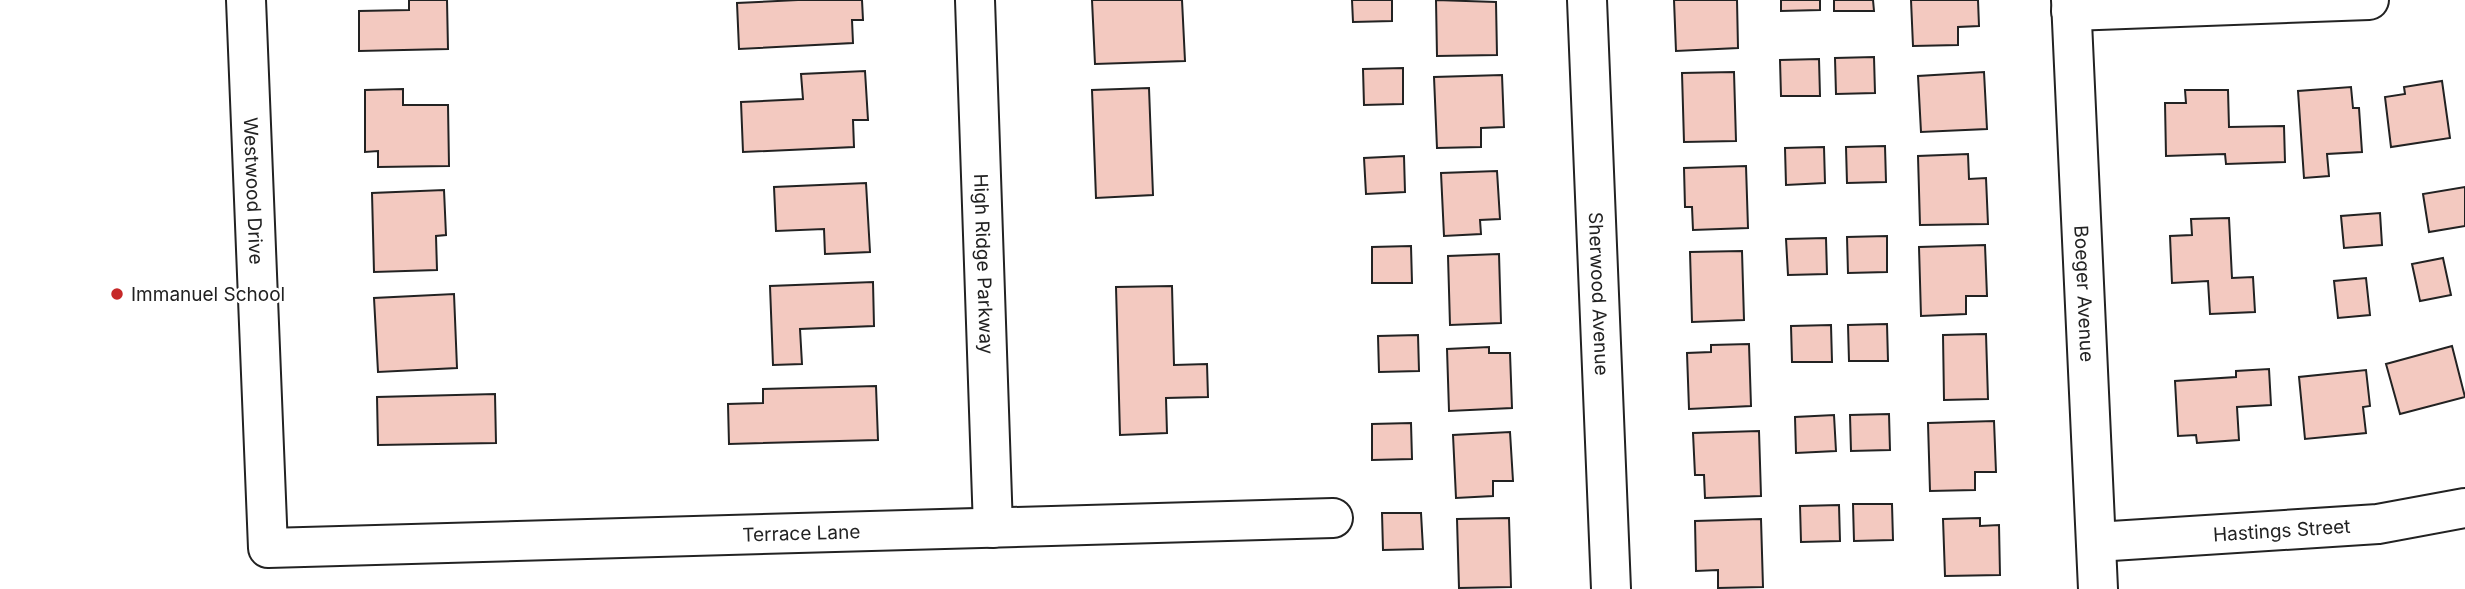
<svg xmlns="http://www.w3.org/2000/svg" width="2465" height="589" viewBox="0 0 2465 589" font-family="Inter,sans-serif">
	<rect width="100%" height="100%" fill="#fff"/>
	<!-- building -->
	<path fill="#f3c9c0" stroke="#222" stroke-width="2" d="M 409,0 L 447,0 L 448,49 L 359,51 L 359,11 L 409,10 Z
		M 798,0 L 862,0 L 863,20 L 852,20 L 853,43 L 739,49 L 737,3 Z
		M 1092,0 L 1182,0 L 1185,61 L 1095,64 Z
		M 1352,0 L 1392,0 L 1392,21 L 1353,22 Z
		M 1436,0 L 1496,2 L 1497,55 L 1437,56 Z
		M 1674,0 L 1737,0 L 1738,48 L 1676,51 Z
		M 1781,0 L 1820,0 L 1820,10 L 1781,11 Z
		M 1834,0 L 1873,0 L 1874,11 L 1834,11 Z
		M 1911,0 L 1978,0 L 1979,26 L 1958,27 L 1958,45 L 1913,46 Z
		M 1874,57 L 1875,93 L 1836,94 L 1835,58 Z
		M 1819,59 L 1820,96 L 1781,96 L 1780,60 Z
		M 1403,68 L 1403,104 L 1364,105 L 1363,69 Z
		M 865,71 L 868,120 L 853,120 L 854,147 L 743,152 L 741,102 L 803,99 L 801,74 Z
		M 1734,72 L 1736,141 L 1684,142 L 1682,73 Z
		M 1984,72 L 1987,129 L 1921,132 L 1918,76 Z
		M 1502,75 L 1504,127 L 1481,128 L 1481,147 L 1437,148 L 1434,77 Z
		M 2442,81 L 2450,138 L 2391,147 L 2385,97 L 2405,94 L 2404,87 Z
		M 2351,87 L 2353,108 L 2359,108 L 2362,152 L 2327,154 L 2329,176 L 2304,178 L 2298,91 Z
		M 1149,88 L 1153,195 L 1096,198 L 1092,90 Z
		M 403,89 L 403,105 L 448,105 L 449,166 L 378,167 L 378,151 L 365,152 L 365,90 Z
		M 2185,90 L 2228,90 L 2229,127 L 2284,126 L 2285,162 L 2226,164 L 2225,154 L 2166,156 L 2165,103 L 2186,103 Z
		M 1885,146 L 1886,182 L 1847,183 L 1846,147 Z
		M 1824,147 L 1825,183 L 1786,185 L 1785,148 Z
		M 1968,154 L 1969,179 L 1986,178 L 1988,224 L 1920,225 L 1918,156 Z
		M 1404,156 L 1405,192 L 1366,194 L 1364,158 Z
		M 1746,166 L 1748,228 L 1693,230 L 1692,207 L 1685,207 L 1684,168 Z
		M 1497,171 L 1500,219 L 1480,220 L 1481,234 L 1444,236 L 1441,173 Z
		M 866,183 L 870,252 L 825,254 L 824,229 L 776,231 L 774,187 Z
		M 2465,187 L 2465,226 L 2429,232 L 2423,194 Z
		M 444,190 L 446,235 L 436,236 L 437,270 L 374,272 L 372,193 Z
		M 2380,213 L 2382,245 L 2344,248 L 2341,216 Z
		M 2229,218 L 2232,278 L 2253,277 L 2255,312 L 2210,314 L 2208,281 L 2172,283 L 2170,236 L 2192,235 L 2191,219 Z
		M 1887,236 L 1887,272 L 1848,273 L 1847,237 Z
		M 1826,238 L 1827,274 L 1788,275 L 1786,239 Z
		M 1985,245 L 1987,296 L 1966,296 L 1966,314 L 1921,316 L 1919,247 Z
		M 1411,246 L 1412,283 L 1372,283 L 1372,247 Z
		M 1742,251 L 1744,320 L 1692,322 L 1690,252 Z
		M 1499,254 L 1501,323 L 1450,325 L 1448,256 Z
		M 2443,258 L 2451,295 L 2420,301 L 2412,264 Z
		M 2366,278 L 2370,315 L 2338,318 L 2334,281 Z
		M 873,282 L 874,326 L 800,329 L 802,364 L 773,365 L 770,286 Z
		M 1172,286 L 1174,365 L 1207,364 L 1208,397 L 1166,398 L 1167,433 L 1120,435 L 1116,287 Z
		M 454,294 L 457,368 L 378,372 L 374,298 Z
		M 1887,324 L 1888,361 L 1849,361 L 1848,325 Z
		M 1831,325 L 1832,362 L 1792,362 L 1791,326 Z
		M 1986,334 L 1988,399 L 1944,400 L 1943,335 Z
		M 1418,335 L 1419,371 L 1379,372 L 1378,336 Z
		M 1749,344 L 1751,406 L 1689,409 L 1687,353 L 1711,352 L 1711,345 Z
		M 2452,346 L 2465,397 L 2400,414 L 2386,364 Z
		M 1489,347 L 1489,353 L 1510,353 L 1512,408 L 1449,411 L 1447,349 Z
		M 2269,369 L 2271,405 L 2237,407 L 2239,440 L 2197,443 L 2196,435 L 2178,436 L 2175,381 L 2236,377 L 2236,371 Z
		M 2366,370 L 2370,406 L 2363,407 L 2366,433 L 2305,439 L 2299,377 Z
		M 876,386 L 878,440 L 729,444 L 728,404 L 763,403 L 763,389 Z
		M 495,394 L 496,443 L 378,445 L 377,397 Z
		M 1889,414 L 1890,450 L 1851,451 L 1850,415 Z
		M 1834,415 L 1836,451 L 1796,453 L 1795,417 Z
		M 1994,421 L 1996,472 L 1975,472 L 1975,490 L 1930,491 L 1928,423 Z
		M 1411,423 L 1412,459 L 1372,460 L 1372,424 Z
		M 1759,431 L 1761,496 L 1705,498 L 1704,475 L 1695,475 L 1693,433 Z
		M 1510,432 L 1513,481 L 1493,481 L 1493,496 L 1456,498 L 1453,435 Z
		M 1853,504 L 1892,504 L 1893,540 L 1854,541 Z
		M 1839,505 L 1840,541 L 1801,542 L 1800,506 Z
		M 1382,513 L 1421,513 L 1423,549 L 1383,550 Z
		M 1509,518 L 1511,587 L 1459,588 L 1457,519 Z
		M 1980,518 L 1980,526 L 1999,525 L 2000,575 L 1945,576 L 1943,519 Z
		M 1761,519 L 1763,587 L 1718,588 L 1718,570 L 1696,571 L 1695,521 Z"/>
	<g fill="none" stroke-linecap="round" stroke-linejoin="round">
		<defs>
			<g id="minor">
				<path id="s1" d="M 246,0 L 268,548 L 1333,518"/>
				<path id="s2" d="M 975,0 L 993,528"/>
				<path id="s3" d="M 1587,0 L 1611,589"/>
				<path id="s4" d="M 2071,0 L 2098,589"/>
				<path d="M 2071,11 L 2369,0"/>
				<path id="s5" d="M 2096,542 L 2378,524 L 2465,508"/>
			</g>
		</defs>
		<!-- minor casing -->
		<use href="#minor" stroke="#222" stroke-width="42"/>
		<!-- minor -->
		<use href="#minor" stroke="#fff" stroke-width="38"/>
	</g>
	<!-- markers -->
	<circle fill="#c62828" stroke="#fff" stroke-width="2.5" cx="117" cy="294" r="7"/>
	<g text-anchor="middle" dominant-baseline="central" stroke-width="5" stroke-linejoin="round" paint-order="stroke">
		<!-- street labels -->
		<g font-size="19" fill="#222" stroke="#fff">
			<text stroke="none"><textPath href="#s1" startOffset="191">Westwood Drive</textPath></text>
			<text stroke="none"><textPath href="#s2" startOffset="264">High Ridge Parkway</textPath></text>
			<text stroke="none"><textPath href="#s3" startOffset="294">Sherwood Avenue</textPath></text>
			<text stroke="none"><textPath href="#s4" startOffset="294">Boeger Avenue</textPath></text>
			<text stroke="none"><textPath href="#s5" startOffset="186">Hastings Street</textPath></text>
			<text stroke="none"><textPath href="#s1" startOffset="1082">Terrace Lane</textPath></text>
		</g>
		<!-- poi labels -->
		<g font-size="19" fill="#222" stroke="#fff" text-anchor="start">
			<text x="131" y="294">Immanuel School</text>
		</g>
	</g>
</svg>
